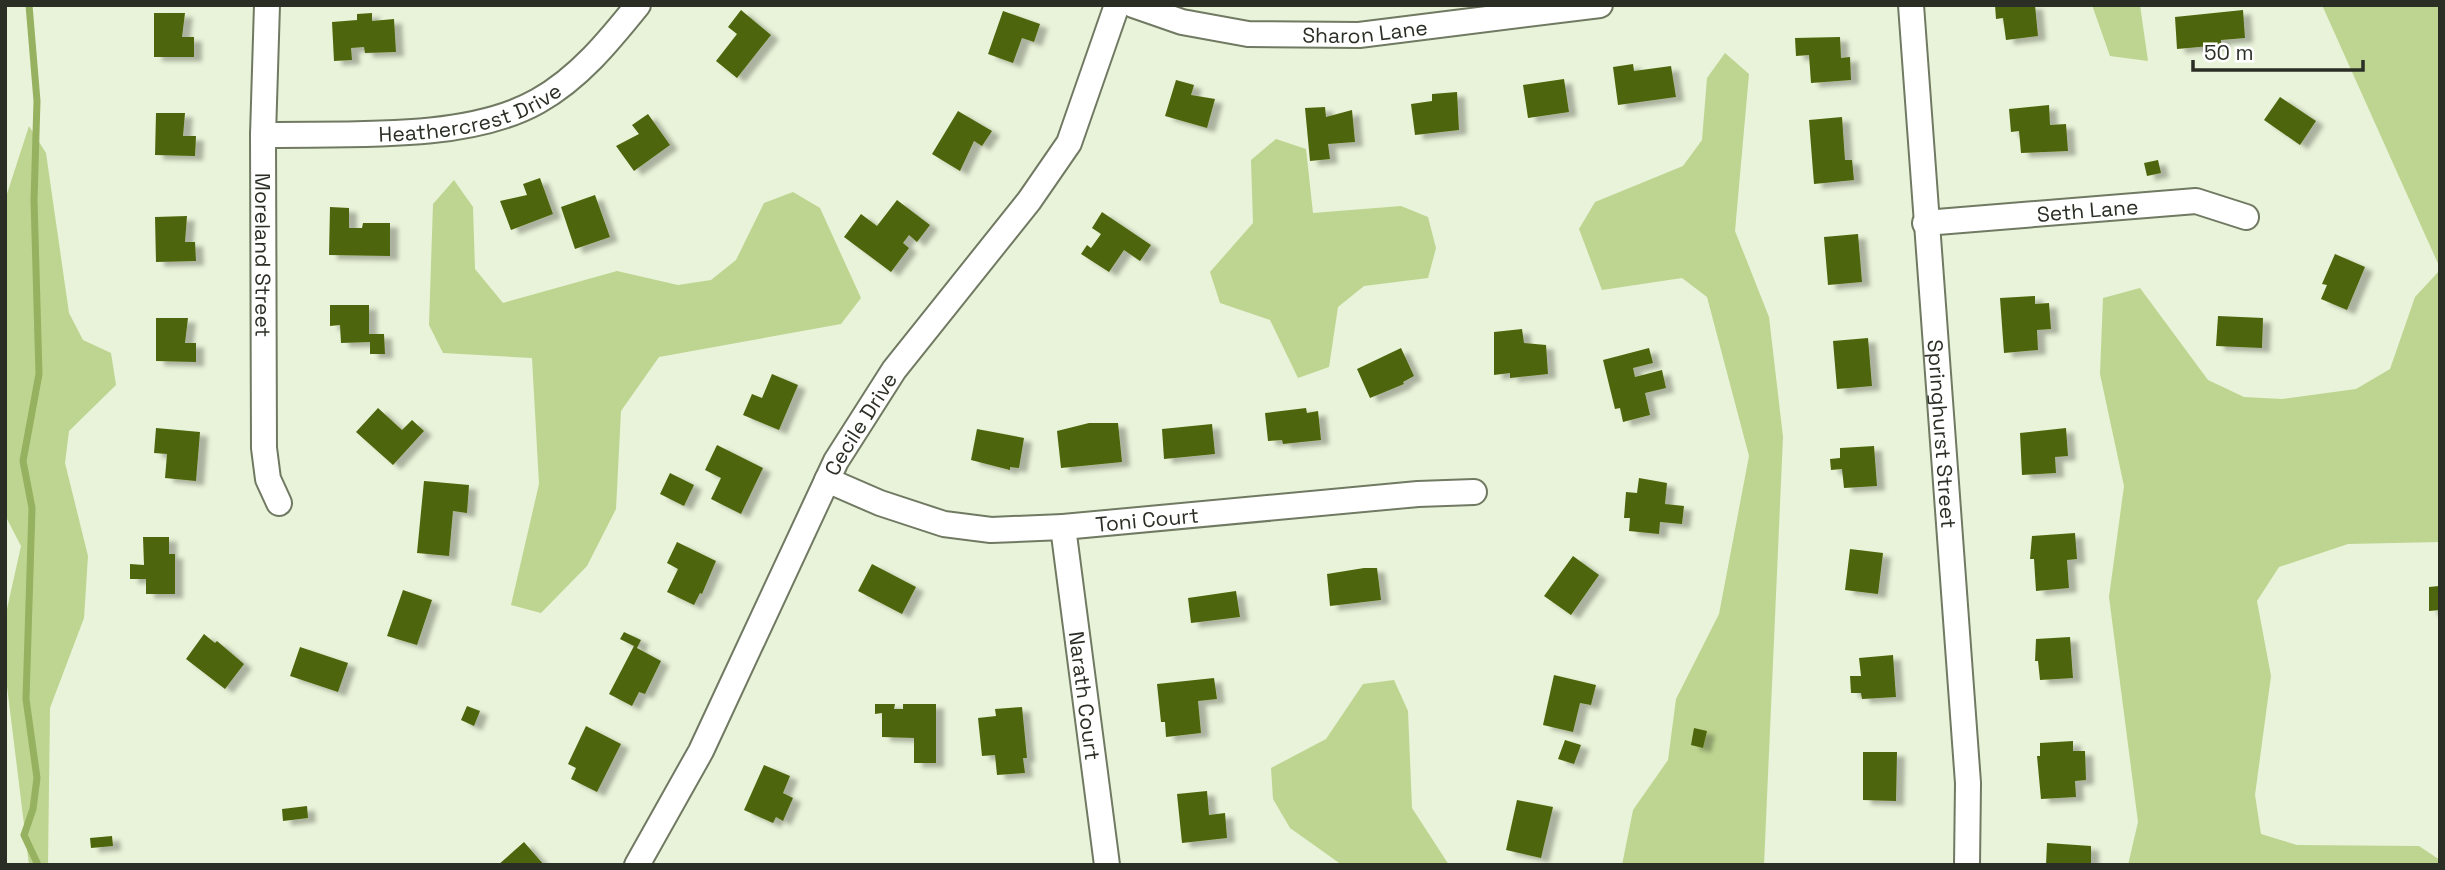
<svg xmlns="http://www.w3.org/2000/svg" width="2445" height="870" viewBox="0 0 2445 870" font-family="'Space Grotesk',sans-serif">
	<defs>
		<filter id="shadow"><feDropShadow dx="8" dy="4.5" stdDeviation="2" flood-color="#0004"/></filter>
	</defs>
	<rect width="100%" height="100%" fill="#e9f3d9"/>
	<!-- green -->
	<path fill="#bdd590" d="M 2092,5 L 2140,5 L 2148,61 L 2110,56 Z
		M 2322,5 L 2440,5 L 2440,268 Z
		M 1725,53 L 1749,74 L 1735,231 L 1769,317 L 1783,437 L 1764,865 L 1622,865 L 1633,810 L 1668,760 L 1676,699 L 1719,614 L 1749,456 L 1707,297 L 1682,278 L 1602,290 L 1579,229 L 1595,202 L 1683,166 L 1702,140 L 1707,78 Z
		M 29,126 L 46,153 L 69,313 L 83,340 L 111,353 L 116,385 L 69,431 L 65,463 L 88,556 L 84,618 L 50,708 L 48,865 L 29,865 L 5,670 L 5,618 L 21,546 L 5,515 L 5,200 Z
		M 1276,139 L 1306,149 L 1313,213 L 1401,206 L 1428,217 L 1436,248 L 1428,278 L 1364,286 L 1338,307 L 1329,367 L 1298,378 L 1270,320 L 1220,303 L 1210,272 L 1253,223 L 1251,160 Z
		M 454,180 L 473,207 L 475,269 L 503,303 L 617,271 L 678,285 L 711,280 L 736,260 L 764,203 L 793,192 L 820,208 L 861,298 L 841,324 L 659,357 L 621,411 L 616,509 L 587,566 L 541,613 L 511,605 L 539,484 L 532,358 L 443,353 L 429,325 L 433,204 Z
		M 2440,270 L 2440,542 L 2348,544 L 2279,567 L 2257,601 L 2271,676 L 2255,795 L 2261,834 L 2297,845 L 2419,846 L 2440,860 L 2440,865 L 2128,865 L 2138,822 L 2109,597 L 2124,486 L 2100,374 L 2103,298 L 2140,288 L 2208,380 L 2244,397 L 2282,399 L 2356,389 L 2390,369 L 2415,297 Z
		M 1394,680 L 1408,711 L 1412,808 L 1449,865 L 1342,865 L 1290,828 L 1273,799 L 1271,768 L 1326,739 L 1363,684 Z"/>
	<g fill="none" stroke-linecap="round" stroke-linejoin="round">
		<!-- stream -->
		<path stroke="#96b15f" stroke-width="7" d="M 29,5 L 37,101 L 34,200 L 39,374 L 23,461 L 32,508 L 26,699 L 37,778 L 33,809 L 24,835 L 38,865"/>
	</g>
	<!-- building -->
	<path fill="#4e660a" filter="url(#shadow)" d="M 1995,5 L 2035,5 L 2038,36 L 2006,40 L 2003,18 L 1996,19 Z
		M 741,10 L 771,35 L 737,78 L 716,61 L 737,34 L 728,27 Z
		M 2243,10 L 2245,38 L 2221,40 L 2221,45 L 2177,49 L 2175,17 Z
		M 1003,11 L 1040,24 L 1034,42 L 1022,38 L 1013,63 L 988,54 Z
		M 154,13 L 185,13 L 182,37 L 194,37 L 194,57 L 154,57 Z
		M 372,13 L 372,21 L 394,19 L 396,52 L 365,53 L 364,47 L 351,48 L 352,60 L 334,61 L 332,22 L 357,20 L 357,14 Z
		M 1840,37 L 1841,58 L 1850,57 L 1851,80 L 1811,83 L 1809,55 L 1796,56 L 1795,38 Z
		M 1633,64 L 1634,71 L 1671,66 L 1676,97 L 1618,105 L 1613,67 Z
		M 1564,79 L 1569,112 L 1528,118 L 1523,85 Z
		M 1176,80 L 1194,85 L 1191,95 L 1215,99 L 1207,128 L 1165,116 Z
		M 1457,92 L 1459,130 L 1415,135 L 1411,104 L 1432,101 L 1432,94 Z
		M 2280,97 L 2316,121 L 2300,145 L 2264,120 Z
		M 2049,105 L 2050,125 L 2066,124 L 2068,151 L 2021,153 L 2019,131 L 2011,132 L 2009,109 Z
		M 1325,107 L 1326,117 L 1352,110 L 1355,142 L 1328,144 L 1330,159 L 1310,161 L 1305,108 Z
		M 958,111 L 992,131 L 982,146 L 974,141 L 960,171 L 932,154 Z
		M 156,113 L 185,113 L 183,136 L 196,136 L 195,156 L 155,155 Z
		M 648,114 L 670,145 L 634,171 L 616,146 L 639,134 L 632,125 Z
		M 1842,117 L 1845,160 L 1852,160 L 1854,180 L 1814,184 L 1809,120 Z
		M 2158,160 L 2161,173 L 2147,176 L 2144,163 Z
		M 540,178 L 553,214 L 511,230 L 500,201 L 527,195 L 523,184 Z
		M 595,195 L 610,237 L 575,249 L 561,207 Z
		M 897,200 L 930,225 L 917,242 L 909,235 L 903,243 L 909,248 L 891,272 L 844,237 L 861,214 L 877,226 Z
		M 330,207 L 349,208 L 349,228 L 362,228 L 363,223 L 390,223 L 390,256 L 329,255 Z
		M 1102,212 L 1151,245 L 1140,261 L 1124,250 L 1109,272 L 1081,254 L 1087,245 L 1091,248 L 1101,234 L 1092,228 Z
		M 187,216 L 185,242 L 195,242 L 196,261 L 156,262 L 155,217 Z
		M 1858,234 L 1862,282 L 1828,285 L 1824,237 Z
		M 2335,254 L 2365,267 L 2347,310 L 2321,299 L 2327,285 L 2322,284 Z
		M 2035,296 L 2035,304 L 2049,303 L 2051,329 L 2037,330 L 2038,350 L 2004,353 L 2000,298 Z
		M 330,305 L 369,305 L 369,334 L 384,334 L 385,354 L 370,354 L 370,342 L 341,343 L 340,325 L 330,326 Z
		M 2218,316 L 2263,318 L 2262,348 L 2216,346 Z
		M 156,318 L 188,318 L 185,343 L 196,343 L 196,362 L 156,361 Z
		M 1522,329 L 1524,343 L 1546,345 L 1548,374 L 1510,378 L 1510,373 L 1494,375 L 1494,332 Z
		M 1868,338 L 1872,386 L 1837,389 L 1833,341 Z
		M 1401,348 L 1414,376 L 1403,382 L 1404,384 L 1370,398 L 1357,369 Z
		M 1649,348 L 1653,363 L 1633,368 L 1635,377 L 1662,370 L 1666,388 L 1645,393 L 1650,415 L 1623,422 L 1620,408 L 1615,409 L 1603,360 Z
		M 772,374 L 798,385 L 779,430 L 743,415 L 752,394 L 762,398 Z
		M 378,408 L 402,430 L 412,420 L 424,431 L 393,465 L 356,432 Z
		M 1306,408 L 1307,413 L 1318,411 L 1321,440 L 1283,444 L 1282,440 L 1268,441 L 1265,413 Z
		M 1089,423 L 1118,423 L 1122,462 L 1061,468 L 1057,431 Z
		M 1212,424 L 1215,454 L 1164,459 L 1162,429 Z
		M 156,428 L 200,432 L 196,481 L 165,478 L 167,454 L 154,453 Z
		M 2066,428 L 2068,456 L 2055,457 L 2056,473 L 2022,475 L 2020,433 Z
		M 977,429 L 1024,438 L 1019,468 L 1010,467 L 1010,470 L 971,460 Z
		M 717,445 L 763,468 L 741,514 L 711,499 L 721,478 L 705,470 Z
		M 1874,446 L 1877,486 L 1844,488 L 1842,469 L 1831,470 L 1830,459 L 1840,458 L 1840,448 Z
		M 670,473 L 694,485 L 684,506 L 660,494 Z
		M 1639,478 L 1667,483 L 1665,504 L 1684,506 L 1682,524 L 1660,522 L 1659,534 L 1629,531 L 1630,518 L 1624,518 L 1626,492 L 1637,493 Z
		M 424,481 L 469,485 L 467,513 L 453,511 L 449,556 L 417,553 Z
		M 2075,533 L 2077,559 L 2067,560 L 2069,588 L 2036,591 L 2034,559 L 2030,559 L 2032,536 Z
		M 143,537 L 169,537 L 169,554 L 175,554 L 175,594 L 146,594 L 146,579 L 130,579 L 130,564 L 144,565 Z
		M 677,542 L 716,561 L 702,594 L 700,593 L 694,605 L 667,592 L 678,569 L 667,563 Z
		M 1850,549 L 1883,553 L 1878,594 L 1845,590 Z
		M 1573,556 L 1599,575 L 1571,615 L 1544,596 Z
		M 872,564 L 916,587 L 902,614 L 858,591 Z
		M 1364,568 L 1377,568 L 1381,600 L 1330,606 L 1327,574 Z
		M 2439,586 L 2440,610 L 2429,611 L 2429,587 Z
		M 403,590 L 432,600 L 417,645 L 387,636 Z
		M 1236,591 L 1240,617 L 1191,623 L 1188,598 Z
		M 624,632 L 641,640 L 637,648 L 661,661 L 645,694 L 639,692 L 632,706 L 609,694 L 634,646 L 620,639 Z
		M 204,634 L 215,643 L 217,641 L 244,664 L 225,689 L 186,659 Z
		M 2070,637 L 2073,678 L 2040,680 L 2038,661 L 2035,661 L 2036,639 Z
		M 300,647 L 348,663 L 338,692 L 290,676 Z
		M 1893,655 L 1896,697 L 1862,699 L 1861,693 L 1851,693 L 1850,676 L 1861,676 L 1859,658 Z
		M 1554,675 L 1596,685 L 1591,705 L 1580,703 L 1573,732 L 1543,725 Z
		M 1214,678 L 1217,699 L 1198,701 L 1201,733 L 1166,737 L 1165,722 L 1161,722 L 1157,684 Z
		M 875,704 L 895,704 L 894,709 L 903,709 L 903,704 L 936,704 L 936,763 L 914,763 L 914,738 L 882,737 L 882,713 L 875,714 Z
		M 467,706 L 480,711 L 474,726 L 461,720 Z
		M 1022,707 L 1027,758 L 1023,758 L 1025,773 L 997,775 L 995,755 L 982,756 L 978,718 L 996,716 L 995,709 Z
		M 586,726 L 621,744 L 597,792 L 571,779 L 576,768 L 568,764 Z
		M 1694,728 L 1707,731 L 1703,748 L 1691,745 Z
		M 1565,740 L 1581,745 L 1574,764 L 1558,759 Z
		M 2073,741 L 2073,751 L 2085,751 L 2086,780 L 2075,781 L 2076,797 L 2041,799 L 2037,756 L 2040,756 L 2040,743 Z
		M 1863,752 L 1897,752 L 1896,801 L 1863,800 Z
		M 764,765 L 790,776 L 783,793 L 793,798 L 783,821 L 776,817 L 773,823 L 744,810 Z
		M 1207,791 L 1209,815 L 1225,813 L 1227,838 L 1182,843 L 1177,794 Z
		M 1517,800 L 1553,807 L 1541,858 L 1506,850 Z
		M 307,806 L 308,818 L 283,821 L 282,809 Z
		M 112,836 L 113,846 L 91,848 L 90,838 Z
		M 524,842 L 544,865 L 498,865 Z
		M 2047,843 L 2091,846 L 2091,865 L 2046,865 Z"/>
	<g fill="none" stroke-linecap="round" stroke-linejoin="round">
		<defs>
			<g id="street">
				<path id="s1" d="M 267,5 L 263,135 L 264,448 L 268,479 L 279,503"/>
				<path id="s2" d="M 1133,5 L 1182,22 L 1248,34 L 1359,35 L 1600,5"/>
				<path id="s3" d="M 1911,5 L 1968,783 L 1967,865"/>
				<path id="s4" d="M 263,135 C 345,133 466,142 538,101 C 579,78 609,41 638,5"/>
				<path id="s5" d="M 1925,223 L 2196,201 L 2246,217"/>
				<path id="s6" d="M 827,480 L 880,503 L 944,524 L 991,530 L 1063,527 L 1418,494 L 1474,492"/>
				<path id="s7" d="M 1063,527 L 1107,865"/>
				<path id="s8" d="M 637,865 L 701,751 L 836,461 L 894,370 L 1029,201 L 1069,143 L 1117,5"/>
			</g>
		</defs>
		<!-- street casing -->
		<use href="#street" stroke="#707961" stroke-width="28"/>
		<!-- street -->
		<use href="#street" stroke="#fff" stroke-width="24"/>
	</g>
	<g text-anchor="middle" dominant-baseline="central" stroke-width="7" stroke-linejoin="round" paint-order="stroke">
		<!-- street labels -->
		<g font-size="21" fill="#2a2e24" stroke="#fff">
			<text stroke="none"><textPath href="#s2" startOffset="236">Sharon Lane</textPath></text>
			<text stroke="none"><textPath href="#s4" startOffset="210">Heathercrest Drive</textPath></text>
			<text stroke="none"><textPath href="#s5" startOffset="163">Seth Lane</textPath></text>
			<text stroke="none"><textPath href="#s1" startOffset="250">Moreland Street</textPath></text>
			<text stroke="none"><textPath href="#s8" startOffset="495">Cecile Drive</textPath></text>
			<text stroke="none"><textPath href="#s3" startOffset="430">Springhurst Street</textPath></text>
			<text stroke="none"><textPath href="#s6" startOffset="329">Toni Court</textPath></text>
			<text stroke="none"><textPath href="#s7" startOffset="170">Narath Court</textPath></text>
		</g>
	</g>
	<!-- border -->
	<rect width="2445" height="870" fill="none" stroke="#2a2e24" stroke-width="14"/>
	<!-- scale -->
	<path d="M2193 60v10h170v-10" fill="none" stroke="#2a2e24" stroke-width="3.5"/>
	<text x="2204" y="60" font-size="21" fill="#2a2e24" stroke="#ffffff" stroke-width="5" paint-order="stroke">50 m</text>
</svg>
